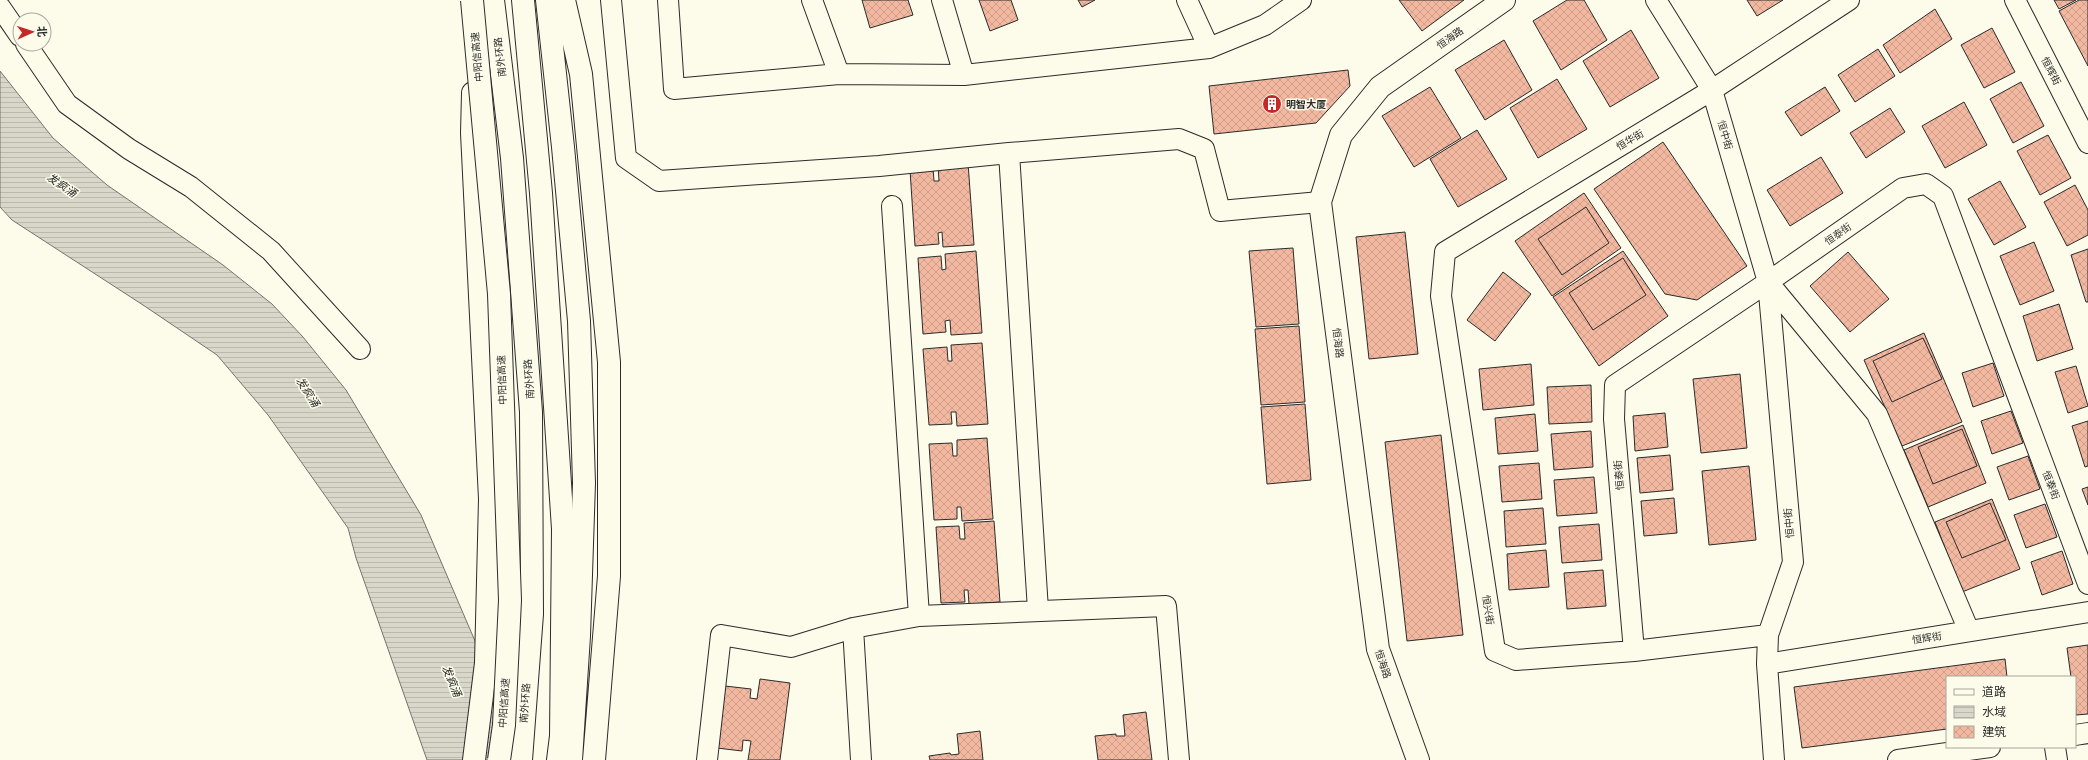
<svg xmlns="http://www.w3.org/2000/svg" width="2088" height="760" viewBox="0 0 2088 760" font-family="'DM Sans','Noto Sans SC',sans-serif">
	<defs>
		<pattern id="water-rules" width="6" height="5" patternUnits="userSpaceOnUse"><rect width="6" height="5" fill="#d8d7c9"/><path d="M0 2.5h6" fill="none" stroke="#bab9ad"/></pattern>
		<pattern id="building-cross-hatch" width="8" height="8" patternUnits="userSpaceOnUse"><rect width="8" height="8" fill="#f2b8a0"/><path d="M0 0l8 8M0 8l8-8" fill="none" stroke="#d09e8a"/></pattern>
	</defs>
	<rect width="100%" height="100%" fill="#fdfbea"/>
	<!-- water -->
	<path fill="url(#water-rules)" stroke="#74746e" d="M 0,71 L 53,138 L 107,185 L 223,265 L 272,304 L 303,337 L 346,390 L 421,515 L 526,760 L 427,760 L 356,558 L 348,528 L 268,415 L 217,355 L 143,305 L 12,220 L 0,207 Z"/>
	<!-- building -->
	<path fill="url(#building-cross-hatch)" stroke="#2b2b2b" d="M 862,0 L 908,0 L 913,15 L 870,28 Z
		M 979,0 L 1011,0 L 1018,20 L 990,31 Z
		M 1078,0 L 1095,0 L 1082,7 Z
		M 1399,0 L 1464,0 L 1422,31 Z
		M 1567,0 L 1584,0 L 1607,40 L 1561,70 L 1533,21 Z
		M 1747,0 L 1783,0 L 1757,16 Z
		M 2054,0 L 2076,0 L 2059,9 Z
		M 2079,0 L 2088,0 L 2088,66 L 2059,11 Z
		M 1935,9 L 1952,39 L 1900,73 L 1883,45 Z
		M 1992,28 L 2015,72 L 1984,88 L 1961,45 Z
		M 1631,30 L 1659,78 L 1610,107 L 1583,61 Z
		M 1504,40 L 1532,90 L 1485,120 L 1455,70 Z
		M 1878,49 L 1895,76 L 1855,102 L 1838,75 Z
		M 1348,70 L 1350,86 L 1316,123 L 1214,134 L 1209,86 Z
		M 1557,79 L 1587,129 L 1538,158 L 1510,108 Z
		M 2021,82 L 2044,126 L 2013,143 L 1990,99 Z
		M 1430,87 L 1461,138 L 1414,167 L 1382,116 Z
		M 1825,87 L 1840,111 L 1801,136 L 1785,112 Z
		M 1964,102 L 1987,145 L 1945,168 L 1922,126 Z
		M 1890,108 L 1905,132 L 1866,158 L 1850,133 Z
		M 1477,130 L 1507,179 L 1458,207 L 1430,159 Z
		M 2048,135 L 2071,178 L 2040,195 L 2017,151 Z
		M 1663,142 L 1747,266 L 1697,300 L 1665,294 L 1594,189 Z
		M 1821,157 L 1843,193 L 1790,226 L 1767,190 Z
		M 968,163 L 974,245 L 943,247 L 942,232 L 938,233 L 939,244 L 915,246 L 910,170 L 933,168 L 934,181 L 939,181 L 938,165 Z
		M 2000,181 L 2026,227 L 1994,245 L 1968,199 Z
		M 2075,185 L 2088,210 L 2088,235 L 2067,246 L 2044,202 Z
		M 1584,193 L 1621,248 L 1552,296 L 1515,241 Z
		M 1586,207 L 1609,243 L 1562,275 L 1538,239 Z
		M 1405,232 L 1418,354 L 1369,359 L 1356,237 Z
		M 2034,242 L 2054,291 L 2020,305 L 2000,256 Z
		M 1293,248 L 1299,324 L 1256,327 L 1249,251 Z
		M 2088,249 L 2088,302 L 2086,302 L 2071,255 Z
		M 976,251 L 982,333 L 951,335 L 950,320 L 945,321 L 946,332 L 923,334 L 918,258 L 941,256 L 942,270 L 946,269 L 945,254 Z
		M 1623,251 L 1668,316 L 1599,366 L 1553,297 Z
		M 1848,252 L 1889,299 L 1850,332 L 1810,286 Z
		M 1623,258 L 1646,295 L 1593,330 L 1569,293 Z
		M 1503,272 L 1531,294 L 1495,341 L 1467,320 Z
		M 2059,304 L 2073,349 L 2037,361 L 2023,316 Z
		M 1299,326 L 1305,402 L 1261,405 L 1255,329 Z
		M 1924,333 L 1962,422 L 1902,446 L 1864,360 Z
		M 1923,338 L 1942,379 L 1892,402 L 1873,361 Z
		M 982,343 L 988,424 L 957,426 L 956,412 L 951,412 L 952,424 L 929,425 L 923,349 L 947,347 L 948,361 L 952,361 L 951,345 Z
		M 1993,363 L 2004,396 L 1973,407 L 1962,373 Z
		M 1531,364 L 1534,405 L 1483,410 L 1479,369 Z
		M 2076,366 L 2088,406 L 2068,413 L 2055,372 Z
		M 1740,374 L 1747,448 L 1701,453 L 1693,379 Z
		M 1591,385 L 1592,422 L 1549,424 L 1547,387 Z
		M 1305,404 L 1311,480 L 1267,484 L 1261,407 Z
		M 2011,411 L 2023,443 L 1992,454 L 1981,421 Z
		M 1665,413 L 1668,447 L 1635,451 L 1633,416 Z
		M 1535,414 L 1538,451 L 1498,454 L 1495,418 Z
		M 2088,421 L 2088,466 L 2085,467 L 2072,426 Z
		M 1963,425 L 1986,483 L 1928,507 L 1904,450 Z
		M 1962,429 L 1977,466 L 1933,484 L 1918,447 Z
		M 1591,431 L 1593,467 L 1554,470 L 1551,434 Z
		M 1441,435 L 1463,635 L 1407,641 L 1385,442 Z
		M 987,438 L 993,519 L 962,521 L 961,507 L 957,507 L 957,519 L 934,520 L 929,444 L 952,443 L 953,456 L 957,456 L 957,440 Z
		M 1670,455 L 1673,490 L 1640,493 L 1637,458 Z
		M 2028,456 L 2040,489 L 2009,500 L 1997,467 Z
		M 1539,463 L 1542,499 L 1502,502 L 1499,466 Z
		M 1749,466 L 1756,540 L 1709,545 L 1702,471 Z
		M 1594,477 L 1597,513 L 1557,516 L 1554,480 Z
		M 2088,487 L 2088,505 L 2082,489 Z
		M 1674,498 L 1677,533 L 1644,536 L 1641,501 Z
		M 1992,499 L 2020,569 L 1962,592 L 1935,522 Z
		M 1990,503 L 2006,540 L 1962,558 L 1946,522 Z
		M 2045,504 L 2057,537 L 2026,548 L 2014,515 Z
		M 1543,508 L 1546,544 L 1506,547 L 1504,511 Z
		M 994,521 L 1000,602 L 969,604 L 968,590 L 964,590 L 965,602 L 941,603 L 936,527 L 959,526 L 960,539 L 965,539 L 964,523 Z
		M 1599,524 L 1602,560 L 1562,563 L 1559,527 Z
		M 1546,550 L 1549,587 L 1509,590 L 1507,554 Z
		M 2062,551 L 2073,584 L 2042,595 L 2031,562 Z
		M 1603,570 L 1606,606 L 1567,609 L 1564,573 Z
		M 2088,645 L 2088,714 L 2076,715 L 2075,677 L 2071,677 L 2067,648 Z
		M 2005,659 L 2007,677 L 1947,677 L 1947,729 L 1802,748 L 1794,687 Z
		M 760,679 L 790,683 L 780,760 L 748,760 L 751,741 L 743,740 L 742,751 L 717,748 L 725,686 L 751,689 L 750,698 L 757,699 Z
		M 1146,712 L 1152,760 L 1098,760 L 1095,736 L 1116,734 L 1116,736 L 1125,736 L 1123,715 Z
		M 980,731 L 983,760 L 930,760 L 929,756 L 950,753 L 951,755 L 959,754 L 957,734 Z"/>
	<g fill="none" stroke-linecap="round" stroke-linejoin="round">
		<defs>
			<path id="minor" d="M 611,0 L 626,158 L 659,181 L 879,166 L 1009,153 L 1179,139 L 1204,149 L 1220,211 L 1320,202
				M 668,0 L 674,89 L 839,74 L 964,75 L 1209,48 L 1265,25 L 1301,0
				M 812,0 L 839,74
				M 942,0 L 964,75
				M 1187,0 L 1209,48
				M 1656,0 L 1712,90 L 1768,282 L 1793,562 L 1768,635 L 1767,664 L 1774,760
				M 2015,0 L 2088,143
				M 0,7 L 20,36
				M 26,44 L 67,104 L 129,149 L 191,187 L 271,251 L 360,349
				M 1009,153 L 1038,610
				M 892,206 L 919,616
				M 1768,282 L 1877,414 L 1969,631
				M 853,628 L 861,760
				M 1768,635 L 1634,651 L 1516,660 L 1495,651 L 1441,296 L 1445,252 L 1712,90 L 1849,0
				M 1634,651 L 1614,419 L 1615,385 L 1768,282 L 1903,188 L 1926,184 L 1943,196 L 2088,584
				M 1767,664 L 2088,612
				M 2075,735 L 2088,733
				M 2055,747 L 2057,760
				M 707,760 L 721,635 L 791,647 L 853,628 L 919,616 L 1166,606 L 1179,760
				M 1898,760 L 1990,747"/>
			<path id="tertiary" d="M 1418,760 L 1378,649 L 1320,202 L 1341,135 L 1380,87 L 1504,0"/>
			<path id="trunk" d="M 493,0 L 512,158 L 531,412 L 532,614 L 521,760
				M 547,0 L 563,147 L 579,321 L 584,483 L 579,636 L 571,760
				M 564,0 L 581,74 L 609,362 L 609,576 L 594,760
				M 473,93 L 472,133 L 490,499 L 486,663 L 474,760"/>
			<path id="motorway" d="M 523,0 L 541,193 L 563,529 L 561,736 L 558,760"/>
		</defs>
		<!-- minor casing -->
		<use href="#minor" stroke="#2b2b2b" stroke-width="22"/>
		<!-- tertiary casing -->
		<use href="#tertiary" stroke="#2b2b2b" stroke-width="24"/>
		<!-- trunk casing -->
		<use href="#trunk" stroke="#2b2b2b" stroke-width="24"/>
		<!-- motorway casing -->
		<use href="#motorway" stroke="#2b2b2b" stroke-width="24"/>
		<!-- minor -->
		<use href="#minor" stroke="#fdfbea" stroke-width="20"/>
		<!-- tertiary -->
		<use href="#tertiary" stroke="#fdfbea" stroke-width="22"/>
		<!-- trunk -->
		<use href="#trunk" stroke="#fdfbea" stroke-width="22"/>
		<!-- motorway -->
		<use href="#motorway" stroke="#fdfbea" stroke-width="22"/>
		<defs>
			<path id="motorway-bridge" d="M 472,0 L 499,294 L 510,600 L 504,725 L 499,760"/>
		</defs>
		<!-- motorway-bridge casing -->
		<use href="#motorway-bridge" stroke="#2b2b2b" stroke-width="24" stroke-linecap="butt"/>
		<!-- motorway-bridge -->
		<use href="#motorway-bridge" stroke="#fdfbea" stroke-width="22"/>
	</g>
	<!-- icons -->
	<defs>
		<symbol id="building-disc" viewBox="-11 -11 22 22"><circle r="9.5" fill="#c62828" stroke="#fdfbea"/><path d="M-4-6H4V6H1V3H-1V6H-4ZM-2.5-4.3h1.7v1.8h-1.7ZM.8-4.3h1.7v1.8H.8ZM-2.5-1h1.7V.8h-1.7ZM.8-1h1.7V.8H.8Z" fill="#fff"/></symbol>
	</defs>
	<g fill-rule="evenodd">
		<use href="#building-disc" x="1261" y="93" width="22" height="22"/>
	</g>
	<g text-anchor="middle" dominant-baseline="central" stroke-width="3" stroke-linejoin="round" paint-order="stroke">
		<!-- street labels -->
		<g font-size="10" fill="#2b2b2b" stroke="#fdfbea">
			<text transform="translate(1450 38) rotate(-35)">恒海路</text>
			<text transform="translate(477 57) rotate(-95)">中阳信高速</text>
			<text transform="translate(500 57) rotate(-97)">南外环路</text>
			<text transform="translate(2051 71) rotate(63)">恒辉街</text>
			<text transform="translate(1725 135) rotate(74)">恒中街</text>
			<text transform="translate(1630 140) rotate(-31)">恒华街</text>
			<text transform="translate(1838 234) rotate(-35)">恒泰街</text>
			<text transform="translate(1338 343) rotate(83)">恒海路</text>
			<text transform="translate(529 379) rotate(-94)">南外环路</text>
			<text transform="translate(502 380) rotate(-92)">中阳信高速</text>
			<text transform="translate(1619 475) rotate(-95)">恒泰街</text>
			<text transform="translate(2051 485) rotate(69)">恒泰街</text>
			<text transform="translate(1789 523) rotate(-95)">恒中街</text>
			<text transform="translate(1488 610) rotate(81)">恒兴街</text>
			<text transform="translate(1927 638) rotate(-9)">恒辉街</text>
			<text transform="translate(1383 664) rotate(71)">恒海路</text>
			<text transform="translate(504 703) rotate(-86)">中阳信高速</text>
			<text transform="translate(525 703) rotate(-86)">南外环路</text>
		</g>
		<!-- poi labels -->
		<g font-size="10" font-weight="bold" fill="#2b2b2b" stroke="#fdfbea" text-anchor="start">
			<text x="1286" y="104">明智大厦</text>
		</g>
		<!-- water labels -->
		<g font-size="11" font-style="italic" fill="#2b2b2b" stroke="#fdfbea">
			<text transform="translate(62 185) rotate(34)">发疯涌</text>
			<text transform="translate(308 392) rotate(58)">发疯涌</text>
			<text transform="translate(452 681) rotate(68)">发疯涌</text>
		</g>
	</g>
	<!-- legend -->
	<rect x="1946" y="676" width="130" height="72" fill="#fdfbea" stroke="#a9a89e"/>
	<rect x="1954" y="689" width="20" height="6" fill="#fdfbea" stroke="#a9a89e"/>
	<text x="1982" y="696" font-size="12" fill="#2b2b2b">道路</text>
	<rect x="1954" y="706" width="20" height="12" fill="url(#water-rules)" stroke="#a9a89e"/>
	<text x="1982" y="716" font-size="12" fill="#2b2b2b">水域</text>
	<rect x="1954" y="726" width="20" height="12" fill="url(#building-cross-hatch)" stroke="#a9a89e"/>
	<text x="1982" y="736" font-size="12" fill="#2b2b2b">建筑</text>
	<!-- north arrow -->
	<g transform="translate(32 32) rotate(87)"><circle r="19" fill="#fdfbea" stroke="#a9a89e"/>
	<path d="M0-3L7 15L0 10L-7 15Z" fill="#c62828"/>
	<text y="-6" font-size="11" font-weight="bold" text-anchor="middle" fill="#2b2b2b">北</text>
	</g>
</svg>
